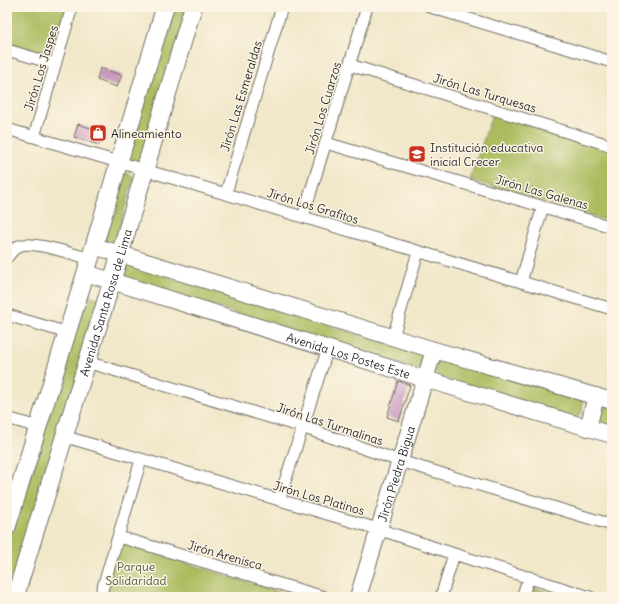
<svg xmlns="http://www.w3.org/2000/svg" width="619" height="604" viewBox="0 0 619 604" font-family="Delius,sans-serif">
	<rect width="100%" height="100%" fill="#fcf5e5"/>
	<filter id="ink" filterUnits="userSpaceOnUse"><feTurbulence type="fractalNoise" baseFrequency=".025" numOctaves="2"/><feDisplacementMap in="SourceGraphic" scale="8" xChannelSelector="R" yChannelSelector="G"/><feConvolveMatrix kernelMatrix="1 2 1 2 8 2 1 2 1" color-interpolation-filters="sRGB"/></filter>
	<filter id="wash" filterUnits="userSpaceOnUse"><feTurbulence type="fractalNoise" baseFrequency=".012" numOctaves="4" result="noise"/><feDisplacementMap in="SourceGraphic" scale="16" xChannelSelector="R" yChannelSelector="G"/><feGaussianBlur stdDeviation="0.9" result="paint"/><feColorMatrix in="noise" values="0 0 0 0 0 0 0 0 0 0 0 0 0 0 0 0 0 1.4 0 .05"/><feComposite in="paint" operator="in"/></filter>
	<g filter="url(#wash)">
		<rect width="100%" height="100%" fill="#f1e7c9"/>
		<!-- green -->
		<path fill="#abbc5f" stroke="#6b7445" d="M 7,7 L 66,7 L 52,55 L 7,44 Z
			M 169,7 L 188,7 L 143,161 C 136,164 130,163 125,157 Z
			M 493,112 L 612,148 L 612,222 L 470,180 Z
			M 127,173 L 134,177 L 115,242 L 104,241 L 119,175 Z
			M 126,264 L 426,355 L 424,366 L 418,370 L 127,279 L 123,274 Z
			M 86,295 L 98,298 L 101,301 L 7,597 L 7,541 L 41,431 Z
			M 444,357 L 580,397 L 583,402 L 582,413 L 575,418 L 439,377 L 435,371 L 438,360 Z
			M 604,405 L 612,407 L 612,429 L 600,426 L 596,420 L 599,407 Z
			M 120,542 L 294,597 L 103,597 Z
			M 531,587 L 564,597 L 528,597 Z"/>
		<g id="blocks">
			<!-- building -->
			<path fill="#c695be" d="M 100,68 L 122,75 L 117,87 L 97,80 Z
				M 78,124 L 103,132 L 99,145 L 74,137 Z
				M 398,381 L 410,385 L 399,421 L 387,417 Z"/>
		</g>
	</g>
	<g filter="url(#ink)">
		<use href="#blocks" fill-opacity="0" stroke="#706d62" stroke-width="1"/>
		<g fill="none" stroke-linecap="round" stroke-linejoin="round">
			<defs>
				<path id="street" d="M 430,7 L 612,62
					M 7,50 L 55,64
					M 350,65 L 612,146
					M 7,129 L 612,309
					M 34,137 L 72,7
					M 326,143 L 612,227
					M 226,193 L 282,7
					M 303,217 L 367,7
					M 7,257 C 10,254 14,248 19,246 C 30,240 77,255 90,259
					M 521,282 L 543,206
					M 7,315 L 68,333
					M 393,337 L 418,252
					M 87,362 L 302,427 L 400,461 L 612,525
					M 7,418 L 38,427
					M 63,436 L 378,529 L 454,554 L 590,597
					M 279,500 L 328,348
					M 119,537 L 324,597
					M 100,597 L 141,460
					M 441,597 L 454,554
					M 522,597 L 529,577"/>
				<g id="secondary">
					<path d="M 94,246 L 434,350 L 612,401"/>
					<path id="s1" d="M 86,273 L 425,379 L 612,435"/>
					<path d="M 588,428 L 596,396"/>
					<path id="s2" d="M 358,597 L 434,350"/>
				</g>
				<g id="primary">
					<path d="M 7,527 L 94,246 L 165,7"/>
					<path id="s3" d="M 15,597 L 112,281 L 193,7"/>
				</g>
			</defs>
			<!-- street casing -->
			<use href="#street" stroke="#706d62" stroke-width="13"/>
			<!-- secondary casing -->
			<use href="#secondary" stroke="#706d62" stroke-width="18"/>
			<!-- primary casing -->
			<use href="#primary" stroke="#706d62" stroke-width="19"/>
			<!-- street -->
			<use href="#street" stroke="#fff" stroke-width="11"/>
			<!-- secondary -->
			<use href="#secondary" stroke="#fff" stroke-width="16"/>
			<!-- primary -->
			<use href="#primary" stroke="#fff" stroke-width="17"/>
		</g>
	</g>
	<!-- icons -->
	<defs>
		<symbol id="shop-square" viewBox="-11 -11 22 22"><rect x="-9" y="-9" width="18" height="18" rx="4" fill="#c8321e" stroke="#fcf5e5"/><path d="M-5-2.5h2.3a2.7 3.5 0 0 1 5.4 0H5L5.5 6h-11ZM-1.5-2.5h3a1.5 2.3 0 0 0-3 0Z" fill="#fff"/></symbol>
		<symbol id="school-square" viewBox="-11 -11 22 22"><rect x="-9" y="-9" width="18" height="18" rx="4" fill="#c8321e" stroke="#fcf5e5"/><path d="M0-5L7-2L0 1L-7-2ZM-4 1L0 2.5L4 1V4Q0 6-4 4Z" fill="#fff"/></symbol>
	</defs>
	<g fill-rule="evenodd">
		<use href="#shop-square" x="88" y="123" width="20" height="20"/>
		<use href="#school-square" x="407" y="144" width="20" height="20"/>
	</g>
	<g text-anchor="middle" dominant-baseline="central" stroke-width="3" stroke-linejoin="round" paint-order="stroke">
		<!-- street labels -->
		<g font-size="12" fill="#2b2b2b" stroke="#fcf5e5">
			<text transform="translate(41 68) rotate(-73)">Jirón Los Jaspes</text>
			<text transform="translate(485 93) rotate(17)">Jirón Las Turquesas</text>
			<text transform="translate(241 96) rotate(-73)">Jirón Las Esmeraldas</text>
			<text transform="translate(323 108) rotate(-73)">Jirón Los Cuarzos</text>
			<text transform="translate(542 192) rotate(16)">Jirón Las Galenas</text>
			<text transform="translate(313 206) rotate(17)">Jirón Los Grafitos</text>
			<text stroke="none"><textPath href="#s3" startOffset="308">Avenida Santa Rosa de Lima</textPath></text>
			<text stroke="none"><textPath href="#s1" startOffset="275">Avenida Los Postes Este</textPath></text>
			<text transform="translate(330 424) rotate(18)">Jirón Las Turmalinas</text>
			<text stroke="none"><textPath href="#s2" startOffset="129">Jirón Piedra Bigua</textPath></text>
			<text transform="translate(319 498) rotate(16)">Jirón Los Platinos</text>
			<text transform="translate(225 555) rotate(16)">Jirón Arenisca</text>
		</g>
		<!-- poi labels -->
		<g font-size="12" fill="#2b2b2b" stroke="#fcf5e5" text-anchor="start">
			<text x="111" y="133">Alineamiento</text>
			<text x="430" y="147">Institución educativa<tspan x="430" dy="14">inicial Crecer</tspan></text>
		</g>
		<!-- park labels -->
		<g font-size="12" fill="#51563b" stroke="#fcf5e5">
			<text x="136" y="566">Parque<tspan x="136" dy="14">Solidaridad</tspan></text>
		</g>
	</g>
	<!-- margin -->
	<rect width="619" height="604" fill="none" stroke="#fcf5e5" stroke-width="24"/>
</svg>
